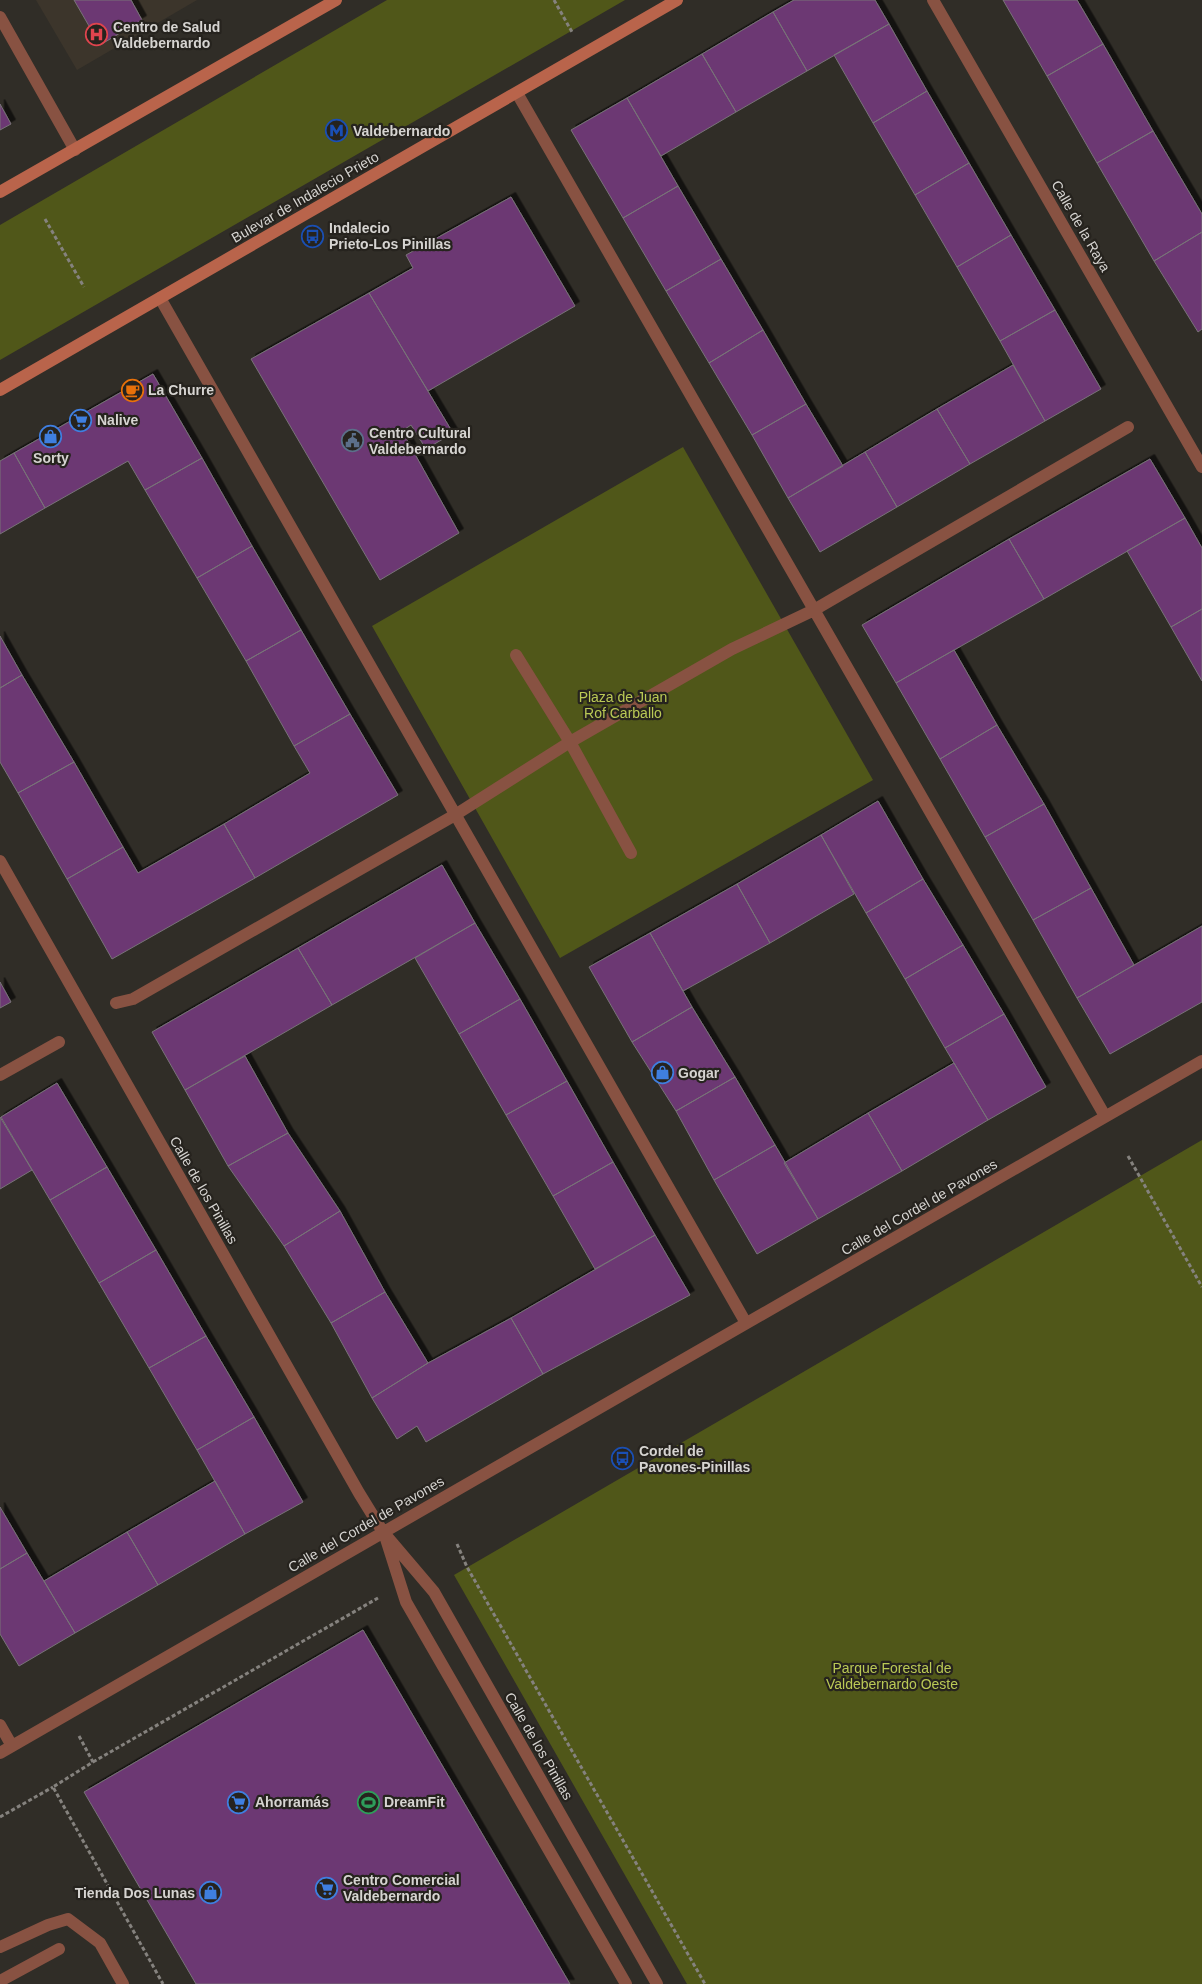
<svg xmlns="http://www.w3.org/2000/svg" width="1202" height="1984" viewBox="0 0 1202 1984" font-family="Arial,sans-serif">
	<defs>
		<filter id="shadow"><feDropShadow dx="4.5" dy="-4.5" stdDeviation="0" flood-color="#0009"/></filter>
	</defs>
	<rect width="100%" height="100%" fill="#302d27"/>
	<!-- built -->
	<path fill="#3c352b" d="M 36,0 L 197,0 L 77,70 Z"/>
	<!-- green -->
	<path fill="#505719" d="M 387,0 L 625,0 L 0,360 L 0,225 Z
		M 683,447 L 873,780 L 560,958 L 372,626 Z
		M 1202,1140 L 1202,1984 L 687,1984 L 454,1575 Z"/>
	<!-- building -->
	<path fill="#6c3873" stroke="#787378" filter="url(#shadow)" d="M 74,0 L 131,0 L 142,20 L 100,45 Z
		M 794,0 L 875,0 L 889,24 L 807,71 L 773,12 Z
		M 1003,0 L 1077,0 L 1103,44 L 1047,76 Z
		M 773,12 L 807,71 L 736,112 L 702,54 Z
		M 889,24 L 927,91 L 873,123 L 834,55 Z
		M 1103,44 L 1153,131 L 1097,163 L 1047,76 Z
		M 702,54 L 736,112 L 661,156 L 627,98 Z
		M 927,91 L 969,163 L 915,195 L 873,123 Z
		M 627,98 L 678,186 L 623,218 L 571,130 Z
		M 0,104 L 11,124 L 0,130 Z
		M 1153,131 L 1202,214 L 1202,232 L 1154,261 L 1097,163 Z
		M 969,163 L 1011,235 L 957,267 L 915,195 Z
		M 678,186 L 721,259 L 666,291 L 623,218 Z
		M 511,197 L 575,306 L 428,391 L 369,293 L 413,268 L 406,255 Z
		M 1202,232 L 1202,329 L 1198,332 L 1154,261 Z
		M 1011,235 L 1055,310 L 1000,341 L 957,267 Z
		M 721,259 L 763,330 L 709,363 L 666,291 Z
		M 369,293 L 453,433 L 426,449 L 411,425 L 402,431 L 459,533 L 380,580 L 251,359 Z
		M 1055,310 L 1101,389 L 1045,421 L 1000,341 Z
		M 763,330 L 806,404 L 752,435 L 709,363 Z
		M 1013,365 L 1045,421 L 970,464 L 937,409 Z
		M 153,374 L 202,458 L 145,490 L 128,461 L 45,508 L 14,453 Z
		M 806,404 L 843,466 L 788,498 L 752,435 Z
		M 937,409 L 970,464 L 897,507 L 865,452 Z
		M 865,452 L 897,507 L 820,552 L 788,498 Z
		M 14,453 L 45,508 L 0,534 L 0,461 Z
		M 202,458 L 252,546 L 197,578 L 145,490 Z
		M 1150,459 L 1185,518 L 1044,599 L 1009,539 Z
		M 1185,518 L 1202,548 L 1202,609 L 1171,627 L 1127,551 Z
		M 1009,539 L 1044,599 L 896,683 L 862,625 Z
		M 252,546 L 301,630 L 246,661 L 197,578 Z
		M 1202,609 L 1202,681 L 1171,627 Z
		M 301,630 L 350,714 L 294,746 L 246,661 Z
		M 0,636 L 22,675 L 0,688 Z
		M 954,650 L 997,725 L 940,759 L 896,683 Z
		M 22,675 L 74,762 L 18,793 L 0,762 L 0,688 Z
		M 350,714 L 398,795 L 255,878 L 224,824 L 310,773 L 294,746 Z
		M 997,725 L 1044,804 L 985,837 L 940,759 Z
		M 74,762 L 123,847 L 67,879 L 18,793 Z
		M 878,801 L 923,879 L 866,913 L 821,835 Z
		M 1044,804 L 1091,888 L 1033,920 L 985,837 Z
		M 224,824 L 255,878 L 112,959 L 67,879 L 123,847 L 138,873 Z
		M 821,835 L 854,894 L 770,943 L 737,884 Z
		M 442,865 L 475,923 L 332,1005 L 298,948 Z
		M 923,879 L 963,945 L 905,979 L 866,913 Z
		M 737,884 L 770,943 L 683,991 L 650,933 Z
		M 1091,888 L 1134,965 L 1077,998 L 1033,920 Z
		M 475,923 L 520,999 L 459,1034 L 415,958 Z
		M 1202,926 L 1202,1002 L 1110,1054 L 1077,998 Z
		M 650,933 L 692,1007 L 632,1042 L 589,967 Z
		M 963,945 L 1004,1014 L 945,1048 L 905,979 Z
		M 298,948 L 332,1005 L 185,1090 L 152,1032 Z
		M 0,982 L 11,1002 L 0,1008 Z
		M 520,999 L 567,1081 L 506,1115 L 459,1034 Z
		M 692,1007 L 735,1077 L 676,1111 L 632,1042 Z
		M 1004,1014 L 1046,1087 L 988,1120 L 945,1048 Z
		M 245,1056 L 288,1133 L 228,1166 L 185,1090 Z
		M 954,1063 L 988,1120 L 902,1171 L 868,1113 Z
		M 735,1077 L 775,1145 L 714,1180 L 676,1111 Z
		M 567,1081 L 613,1162 L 553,1196 L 506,1115 Z
		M 57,1083 L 107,1167 L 50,1200 L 1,1117 Z
		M 868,1113 L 902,1171 L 818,1219 L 784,1163 Z
		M 0,1117 L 32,1170 L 0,1189 Z
		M 288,1133 L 340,1211 L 284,1246 L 228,1166 Z
		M 775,1145 L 818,1219 L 757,1254 L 714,1180 Z
		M 613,1162 L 655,1235 L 595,1269 L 553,1196 Z
		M 107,1167 L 156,1250 L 99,1283 L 50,1200 Z
		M 340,1211 L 385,1292 L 331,1323 L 284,1246 Z
		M 655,1235 L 690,1295 L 543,1374 L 511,1318 Z
		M 156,1250 L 206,1336 L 149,1368 L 99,1283 Z
		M 385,1292 L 428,1363 L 372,1398 L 331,1323 Z
		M 511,1318 L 543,1374 L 426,1442 L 417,1426 L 397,1439 L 372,1398 L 428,1363 Z
		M 206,1336 L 254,1417 L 197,1450 L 149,1368 Z
		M 254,1417 L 303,1502 L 245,1534 L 197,1450 Z
		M 215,1481 L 245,1534 L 158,1585 L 127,1532 Z
		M 0,1507 L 27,1553 L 0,1569 Z
		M 127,1532 L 158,1585 L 75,1633 L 44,1581 Z
		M 27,1553 L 75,1633 L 19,1666 L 0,1634 L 0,1569 Z
		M 363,1630 L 570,1984 L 196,1984 L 84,1792 Z"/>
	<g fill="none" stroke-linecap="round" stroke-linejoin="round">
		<!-- path -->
		<path stroke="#85827e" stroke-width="3" stroke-dasharray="4 2.5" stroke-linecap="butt" d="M 554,0 L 572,32
			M 45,219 L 84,287
			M 1128,1156 L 1202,1287
			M 457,1544 L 467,1567 L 705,1984
			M 79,1736 L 93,1762 L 53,1787 L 163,1984
			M 93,1762 L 378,1598
			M 0,1817 L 53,1787"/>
		<!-- lane -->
		<path stroke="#885242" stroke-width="12" d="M 0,1947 L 48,1925 L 68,1919 L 100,1943 L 123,1984
			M 0,1981 L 59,1949"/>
		<!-- street -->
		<path stroke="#885242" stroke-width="12" d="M 933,0 L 1202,467
			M 0,17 L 75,150
			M 517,93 L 1105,1116
			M 160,298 L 746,1323
			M 516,655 L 570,742 L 631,853
			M 0,861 L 359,1493 L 383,1532 L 434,1592 L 657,1984
			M 116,1003 L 133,999 L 455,815 L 570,742 L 732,649 L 814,610 L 1128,427
			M 0,1075 L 59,1042
			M 386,1539 L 406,1602 L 626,1984
			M 0,1725 L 12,1746
			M 0,1753 L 1202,1061"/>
		<!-- secondary -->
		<path stroke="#b9644b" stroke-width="12" d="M 0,192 L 336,0
			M 0,390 L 677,0"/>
	</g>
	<!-- icons -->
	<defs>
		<symbol id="hospital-ring" viewBox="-11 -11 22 22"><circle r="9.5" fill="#26231e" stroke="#e0444e" stroke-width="1.5"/><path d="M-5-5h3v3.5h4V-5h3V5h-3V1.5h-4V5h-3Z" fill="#e0444e"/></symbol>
		<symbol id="metro-ring" viewBox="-11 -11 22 22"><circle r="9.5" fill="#26231e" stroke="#1a4fb4" stroke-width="1.5"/><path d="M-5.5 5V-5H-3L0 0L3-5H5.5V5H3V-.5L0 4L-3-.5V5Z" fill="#1a4fb4"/></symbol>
		<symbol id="bus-ring" viewBox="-11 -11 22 22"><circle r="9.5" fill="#26231e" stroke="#1a4fb4" stroke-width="1.5"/><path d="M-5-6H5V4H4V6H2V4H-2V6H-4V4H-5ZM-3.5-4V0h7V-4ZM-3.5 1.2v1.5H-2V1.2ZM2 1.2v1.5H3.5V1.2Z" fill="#1a4fb4"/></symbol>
		<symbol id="cafe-ring" viewBox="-11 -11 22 22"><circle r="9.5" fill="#26231e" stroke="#e8710a" stroke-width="1.5"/><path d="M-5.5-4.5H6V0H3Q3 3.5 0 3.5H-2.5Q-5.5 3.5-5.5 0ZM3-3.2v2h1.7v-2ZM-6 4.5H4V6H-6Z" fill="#e8710a"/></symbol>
		<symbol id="supermarket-ring" viewBox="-11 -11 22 22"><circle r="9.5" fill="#26231e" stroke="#3f7fe0" stroke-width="1.5"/><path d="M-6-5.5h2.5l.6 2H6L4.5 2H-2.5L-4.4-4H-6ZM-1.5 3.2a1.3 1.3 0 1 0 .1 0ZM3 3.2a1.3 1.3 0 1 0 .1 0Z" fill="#3f7fe0"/></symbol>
		<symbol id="shop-ring" viewBox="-11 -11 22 22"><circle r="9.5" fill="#26231e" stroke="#3f7fe0" stroke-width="1.5"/><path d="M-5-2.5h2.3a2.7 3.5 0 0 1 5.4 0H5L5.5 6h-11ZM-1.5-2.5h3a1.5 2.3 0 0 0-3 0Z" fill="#3f7fe0"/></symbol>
		<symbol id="civic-ring" viewBox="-11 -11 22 22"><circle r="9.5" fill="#26231e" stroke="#5c6f8a" stroke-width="1.5"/><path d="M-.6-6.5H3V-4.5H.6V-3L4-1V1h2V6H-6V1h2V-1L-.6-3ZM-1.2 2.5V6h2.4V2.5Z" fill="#5c6f8a"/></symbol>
		<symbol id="stadium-ring" viewBox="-11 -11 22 22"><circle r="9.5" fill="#26231e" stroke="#2e9e5b" stroke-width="1.5"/><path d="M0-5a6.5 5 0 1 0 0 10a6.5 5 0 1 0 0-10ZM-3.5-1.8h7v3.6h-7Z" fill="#2e9e5b"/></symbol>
	</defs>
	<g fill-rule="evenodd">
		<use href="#hospital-ring" x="84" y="22" width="25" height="25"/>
		<use href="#metro-ring" x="324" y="118" width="25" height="25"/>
		<use href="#bus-ring" x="300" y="224" width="25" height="25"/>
		<use href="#cafe-ring" x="120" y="378" width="25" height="25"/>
		<use href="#supermarket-ring" x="68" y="408" width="25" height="25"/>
		<use href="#shop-ring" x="38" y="424" width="25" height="25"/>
		<use href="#civic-ring" x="340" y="428" width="25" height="25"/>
		<use href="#shop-ring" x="650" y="1060" width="25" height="25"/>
		<use href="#bus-ring" x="610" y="1446" width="25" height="25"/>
		<use href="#supermarket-ring" x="226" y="1790" width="25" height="25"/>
		<use href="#stadium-ring" x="356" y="1790" width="25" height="25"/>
		<use href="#supermarket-ring" x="314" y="1876" width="25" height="25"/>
		<use href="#shop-ring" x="198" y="1880" width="25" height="25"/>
	</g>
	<g text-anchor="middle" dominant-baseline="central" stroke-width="4.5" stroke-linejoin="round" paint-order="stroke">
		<!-- poi labels -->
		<g font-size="14" font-weight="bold" fill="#d6d4d1" stroke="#26231e" text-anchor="start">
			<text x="113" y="27">Centro de Salud<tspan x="113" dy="16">Valdebernardo</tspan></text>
			<text x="353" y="131">Valdebernardo</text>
			<text x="329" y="228">Indalecio<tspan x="329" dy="16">Prieto-Los Pinillas</tspan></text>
			<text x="148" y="390">La Churre</text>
			<text x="97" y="420">Nalive</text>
			<text x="369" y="433">Centro Cultural<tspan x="369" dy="16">Valdebernardo</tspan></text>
			<text x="51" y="458" text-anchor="middle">Sorty</text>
			<text x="678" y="1073">Gogar</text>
			<text x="639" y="1451">Cordel de<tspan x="639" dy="16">Pavones-Pinillas</tspan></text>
			<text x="255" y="1802">Ahorramás</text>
			<text x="384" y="1802">DreamFit</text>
			<text x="343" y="1880">Centro Comercial<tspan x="343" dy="16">Valdebernardo</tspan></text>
			<text x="195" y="1893" text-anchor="end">Tienda Dos Lunas</text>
		</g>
		<!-- street labels -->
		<g font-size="14" fill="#d6d4d1" stroke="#26231e">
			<text transform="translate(305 197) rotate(-30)">Bulevar de Indalecio Prieto</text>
			<text transform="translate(1081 226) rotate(60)">Calle de la Raya</text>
			<text transform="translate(204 1190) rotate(60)">Calle de los Pinillas</text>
			<text transform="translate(919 1207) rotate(-30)">Calle del Cordel de Pavones</text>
			<text transform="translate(366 1524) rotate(-30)">Calle del Cordel de Pavones</text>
			<text transform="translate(539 1746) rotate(60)">Calle de los Pinillas</text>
		</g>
		<!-- park labels -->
		<g font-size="14" fill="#bac955" stroke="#26231e">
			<text x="623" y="697">Plaza de Juan<tspan x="623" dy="16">Rof Carballo</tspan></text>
			<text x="892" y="1668">Parque Forestal de<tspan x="892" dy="16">Valdebernardo Oeste</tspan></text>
		</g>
	</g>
</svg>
